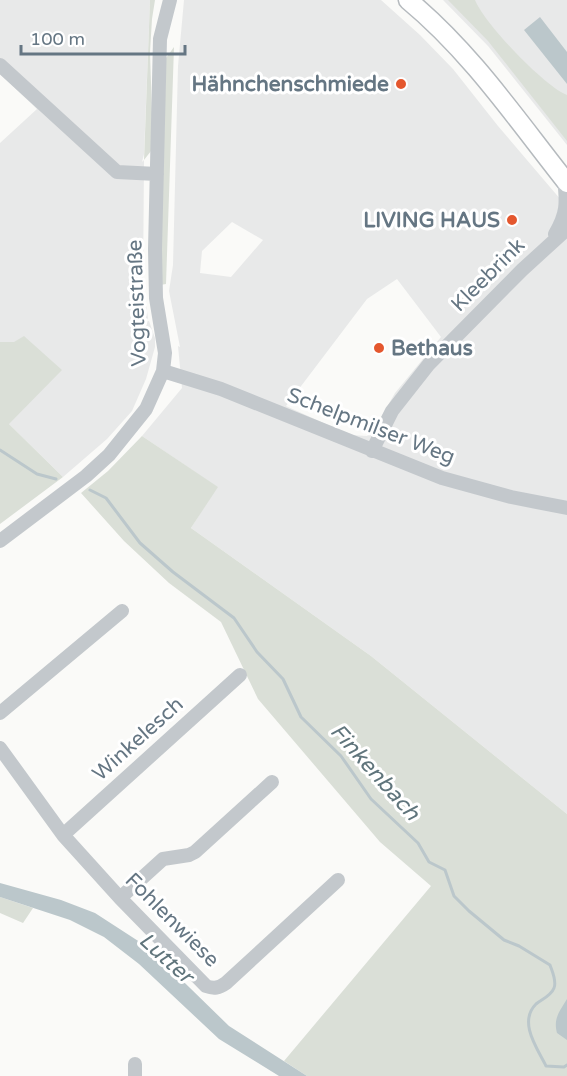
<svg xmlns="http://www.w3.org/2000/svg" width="567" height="1076" viewBox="0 0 567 1076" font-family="'Varela Round',sans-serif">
	<rect width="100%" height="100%" fill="#fafaf8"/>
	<!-- built -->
	<path fill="#e8e9e9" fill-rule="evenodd" d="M 0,0 L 150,0 L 144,154 L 142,162 L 144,160 L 143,286 L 148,318 L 145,322 L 149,321 L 155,338 L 155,347 L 146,379 L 132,411 L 107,439 L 63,477 L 9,424 L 14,342 L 0,342 L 0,143 L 37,109 L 0,74 Z
		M 184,0 L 381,0 L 420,35 L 453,69 L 498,126 L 567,207 L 567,814 L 371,656 L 191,528 L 217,487 L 142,436 L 182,388 L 178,346 L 180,347 L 169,291 L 173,265 L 178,66 ZM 232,222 L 263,240 L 231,277 L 200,273 L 202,251 ZM 397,279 L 441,337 L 395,393 L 373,431 L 367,436 L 350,435 L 286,406 L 367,299 Z
		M 443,0 L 567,0 L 567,145 L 488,46 Z"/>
	<!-- green -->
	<path fill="#dadfd7" d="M 150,0 L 155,0 L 152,19 L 150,52 L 152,114 L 151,151 L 144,160 Z
		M 448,0 L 475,0 C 484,23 544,86 567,95 L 567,141 L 488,41 Z
		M 174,47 L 166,284 L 160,285 L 166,58 Z
		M 24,336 L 62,370 L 9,424 L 63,477 L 0,524 L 0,342 L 14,342 Z
		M 142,436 L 218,487 L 191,528 L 371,656 L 567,814 L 567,1076 L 307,1076 L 284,1061 L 431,886 L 380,842 L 258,699 L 221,622 L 169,583 L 124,541 L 81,493 L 108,471 Z
		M 0,897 L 33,908 L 23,923 L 0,913 Z"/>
	<!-- water -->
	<path fill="#bbc7cb" d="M 540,17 L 567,52 L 567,84 L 524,30 Z
		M 0,883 L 61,900 L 95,913 L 149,948 L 229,1026 L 307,1076 L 279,1076 L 219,1039 L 139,964 L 104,937 L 70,920 L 0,897 Z
		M 567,999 L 567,1040 L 557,1033 C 553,1018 560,1011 567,999 Z"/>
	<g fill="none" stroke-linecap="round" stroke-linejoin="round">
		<!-- stream -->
		<path stroke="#bbc7cb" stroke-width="3" d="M 0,450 L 37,474 L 56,479
			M 90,490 L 106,498 L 140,543 L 173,572 L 234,618 L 257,652 L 283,679 L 301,717 L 341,756 L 371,799 L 418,843 L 429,862 L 445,870 L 454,896 L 469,911 L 504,940 L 519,946 L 550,965 C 552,971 557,981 554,988 C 551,996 542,999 536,1004 C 518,1022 537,1048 546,1066 L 564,1067 L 567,1065"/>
		<defs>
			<path id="major" d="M 408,0 C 471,52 517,120 567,183"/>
		</defs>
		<!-- major casing -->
		<use href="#major" stroke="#b5babe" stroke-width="21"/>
		<!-- minor -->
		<path stroke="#c3c8cc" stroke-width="14" d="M 0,65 L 117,172 L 157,174
			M 555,234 C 567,214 567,203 564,179
			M 163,371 L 221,389 L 442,478 L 511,497 L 567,508
			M 372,451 L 392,411 L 429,364 L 522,270 L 567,229
			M 0,541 L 86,476 L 109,455 L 146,409 L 163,371 L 165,353 L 156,298 L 155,249 L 160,39 L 170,0
			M 0,713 L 122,611
			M 0,748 L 63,835 L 120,898 L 206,986 C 214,989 219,988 226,983 L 338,880
			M 63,835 L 240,675
			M 120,898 L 163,859 L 189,855 L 195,852 L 272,782
			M 135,1076 L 135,1064"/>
		<!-- major -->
		<use href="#major" stroke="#fff" stroke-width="18"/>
	</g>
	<!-- markers -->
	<g fill="#e4572e" stroke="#fff" stroke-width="2">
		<circle cx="401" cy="84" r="6"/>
		<circle cx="512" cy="220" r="6"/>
		<circle cx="379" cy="348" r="6"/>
	</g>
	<g text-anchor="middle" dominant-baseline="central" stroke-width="6" stroke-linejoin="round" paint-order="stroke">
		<!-- poi labels -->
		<g font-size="21" font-weight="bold" fill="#657683" stroke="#fff" text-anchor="end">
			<text x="389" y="84">Hähnchenschmiede</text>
			<text x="500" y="220">LIVING HAUS</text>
			<text x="391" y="348" text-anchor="start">Bethaus</text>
		</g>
		<!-- street labels -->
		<g font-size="21" fill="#657683" stroke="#fff">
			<text transform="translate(488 275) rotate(-45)">Kleebrink</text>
			<text transform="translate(137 303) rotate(-92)">Vogteistraße</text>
			<text transform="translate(371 426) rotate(21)">Schelpmilser Weg</text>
			<text transform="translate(138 739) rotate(-42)">Winkelesch</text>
			<text transform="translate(172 920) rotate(45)">Fohlenwiese</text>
		</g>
		<!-- water labels -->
		<g font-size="22" font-style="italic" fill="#60757c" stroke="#fff">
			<text transform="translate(375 772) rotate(48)">Finkenbach</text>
			<text transform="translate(166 958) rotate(42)">Lutter</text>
		</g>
	</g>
	<!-- scale -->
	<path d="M21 45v9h164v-9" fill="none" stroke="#657683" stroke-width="3"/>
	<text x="30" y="45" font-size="18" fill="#657683" stroke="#ffffff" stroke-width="4.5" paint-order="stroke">100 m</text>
</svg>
